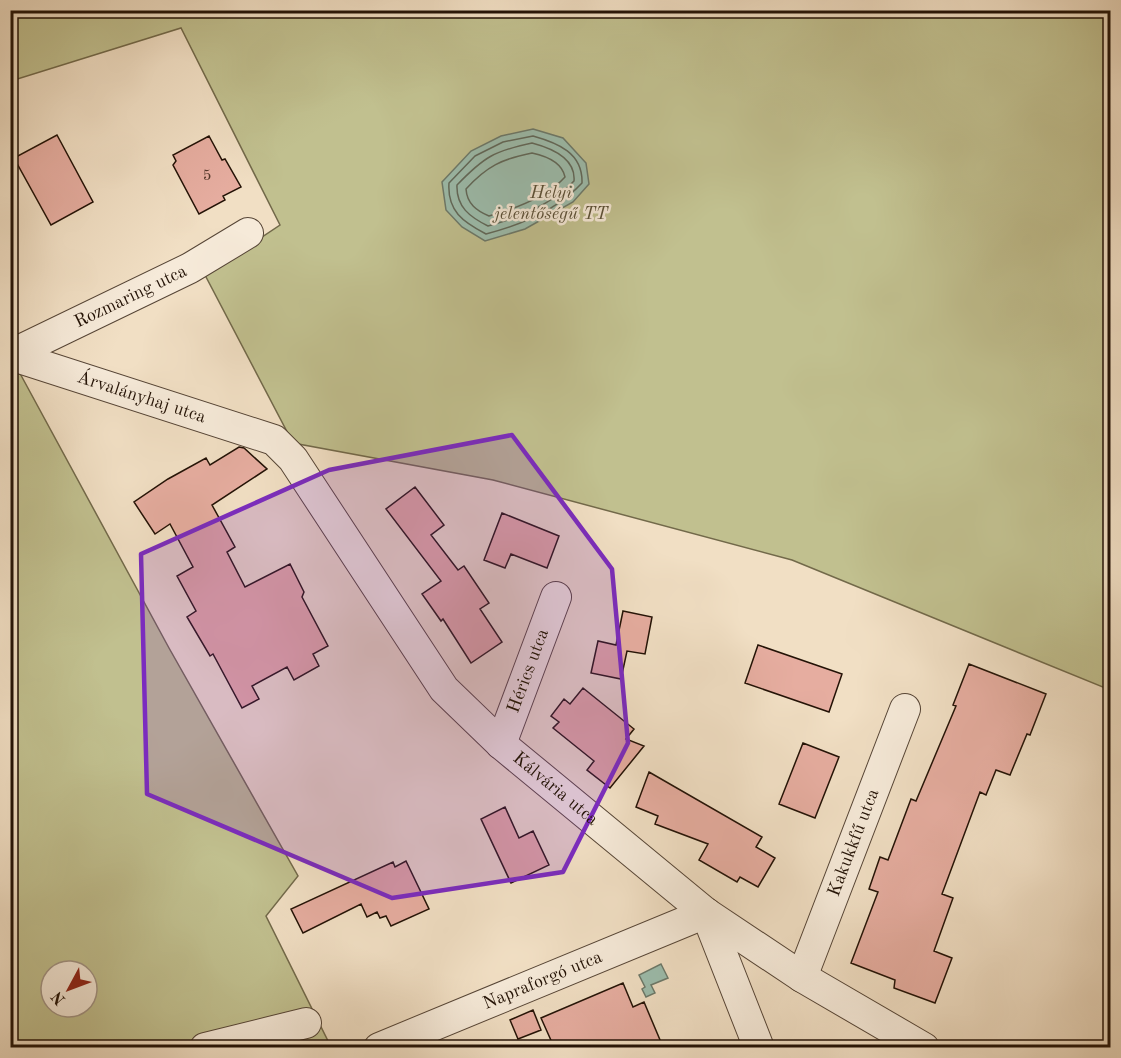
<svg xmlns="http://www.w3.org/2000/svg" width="1121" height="1058" viewBox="0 0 1121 1058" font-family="'Old Standard TT',serif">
	<rect width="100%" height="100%" fill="#f1dfc4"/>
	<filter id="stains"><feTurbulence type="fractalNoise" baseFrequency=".00333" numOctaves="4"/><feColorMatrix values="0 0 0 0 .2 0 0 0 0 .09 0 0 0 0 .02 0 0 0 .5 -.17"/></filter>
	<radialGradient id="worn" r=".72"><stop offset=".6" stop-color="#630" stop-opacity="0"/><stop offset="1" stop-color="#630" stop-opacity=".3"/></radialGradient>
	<!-- green -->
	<path fill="#c1c08f" stroke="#72694a" stroke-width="1.5" fill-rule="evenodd" d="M 11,11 L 1110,11 L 1110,690 L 792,560 L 493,480 L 293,443 L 205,275 L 280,225 L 181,28 L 11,81 Z
		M 10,355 L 169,648 L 298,876 L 266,916 L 330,1045 L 315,1048 L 11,1047 ZM 51,971 L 87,971 L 87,1007 L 51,1007 Z"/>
	<!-- water -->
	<path fill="#9cbdad" stroke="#6c796a" stroke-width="1.5" d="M 533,129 L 563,138 L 586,163 L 589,184 L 573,202 L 525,229 L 485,241 L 462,227 L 446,210 L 442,182 L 471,151 L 501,136 Z
		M 661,964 L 668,978 L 651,985 L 655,993 L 646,997 L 642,989 L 645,987 L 639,975 Z"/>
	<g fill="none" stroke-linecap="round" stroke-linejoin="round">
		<!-- shore -->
		<path stroke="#60685a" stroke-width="1.5" d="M 533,136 C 558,143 583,153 582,183 C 557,210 521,225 486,234 C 463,222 447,211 449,183 L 475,156 L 503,142 Z
			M 532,143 C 551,148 576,158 574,181 C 552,204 518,218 488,226 C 470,217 456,207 457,185 C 484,157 494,151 532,143 Z
			M 532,153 C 546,156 562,162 565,177 C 548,196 514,209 489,216 C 477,211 467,204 466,189 C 487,166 502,159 532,153 Z"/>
	</g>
	<!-- building -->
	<path fill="#e6ada0" stroke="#231206" stroke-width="1.5" d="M 57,135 L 93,202 L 51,225 L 14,158 Z
		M 209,136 L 222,160 L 225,159 L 241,187 L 223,196 L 225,200 L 199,214 L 173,165 L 176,161 L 173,155 Z
		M 239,447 L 244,448 L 267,469 L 212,505 L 235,547 L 227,552 L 245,587 L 290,564 L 304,592 L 302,597 L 328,646 L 313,654 L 319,666 L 294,680 L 287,667 L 252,686 L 259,699 L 242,708 L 213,654 L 210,656 L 187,617 L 196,611 L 177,576 L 193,567 L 170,524 L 155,534 L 134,502 L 168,479 L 206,458 L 210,465 Z
		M 415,487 L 444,525 L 431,535 L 458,570 L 464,566 L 489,603 L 480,609 L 502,642 L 471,663 L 443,619 L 441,621 L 422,594 L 441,581 L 386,509 Z
		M 502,513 L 559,536 L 547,568 L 511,554 L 505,568 L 484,560 Z
		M 623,611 L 652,617 L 645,654 L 627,651 L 621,679 L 591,673 L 598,641 L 616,645 Z
		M 758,645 L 842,674 L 829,712 L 745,683 Z
		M 969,664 L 1046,694 L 1030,735 L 1027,734 L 1010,775 L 996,770 L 986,795 L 980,792 L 942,894 L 953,898 L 934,951 L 952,958 L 935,1003 L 894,988 L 895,980 L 851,963 L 878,892 L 869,889 L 880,857 L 888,860 L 911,799 L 916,801 L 956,706 L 953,705 Z
		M 583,688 L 634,729 L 626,739 L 644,746 L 610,788 L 587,770 L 594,761 L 553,728 L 559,722 L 551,716 L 564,699 L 570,704 Z
		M 803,743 L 839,757 L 815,818 L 779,804 Z
		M 649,772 L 762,837 L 756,847 L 775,858 L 758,887 L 740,877 L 737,882 L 699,860 L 708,844 L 655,824 L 658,816 L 636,807 Z
		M 505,807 L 519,838 L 533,831 L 549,865 L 511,883 L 481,819 Z
		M 406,861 L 429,909 L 391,926 L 386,916 L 380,918 L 377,912 L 367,917 L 361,904 L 303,933 L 291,909 L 393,862 L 395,867 Z
		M 623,983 L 633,1007 L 644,1002 L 663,1047 L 554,1047 L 541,1018 Z
		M 533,1010 L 541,1030 L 518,1039 L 510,1020 Z"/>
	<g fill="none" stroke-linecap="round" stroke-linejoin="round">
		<defs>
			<g id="minor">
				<path id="s1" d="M 10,355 L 274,440 L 293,459 L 444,689 L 501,744 L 706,913 L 802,977 L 924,1048"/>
				<path id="s2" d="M 10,355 L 190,268 L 248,233"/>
				<path id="s3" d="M 501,744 L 556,597"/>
				<path d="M 706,913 L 759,1048"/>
				<path id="s4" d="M 802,977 L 905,709"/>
				<path d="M 205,1048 L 306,1023"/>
				<path id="s5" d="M 379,1048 L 706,913"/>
			</g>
		</defs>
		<!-- minor casing -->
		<use href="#minor" stroke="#564536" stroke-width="32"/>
		<!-- minor -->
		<use href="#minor" stroke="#f6ead9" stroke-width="30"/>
	</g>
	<!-- marked area -->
	<path fill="#7b2cbf" fill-opacity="0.2" stroke="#7b2cbf" stroke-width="4.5" stroke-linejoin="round" d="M 512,435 L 612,569 L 628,743 L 563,872 L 392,898 L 147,794 L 141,554 L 329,470 Z"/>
	<g text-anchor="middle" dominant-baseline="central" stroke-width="5" stroke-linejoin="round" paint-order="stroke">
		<!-- number labels -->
		<g font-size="15" fill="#54392c">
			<text x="207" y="176">5</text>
		</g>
		<!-- park labels -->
		<g font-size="18" font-style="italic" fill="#5a4f36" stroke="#f6ead9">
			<text x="551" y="193">Helyi<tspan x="551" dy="21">jelentőségű TT</tspan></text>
		</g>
		<!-- street labels -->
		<g font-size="18" fill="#231206" stroke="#f6ead9">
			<text stroke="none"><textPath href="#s2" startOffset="134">Rozmaring utca</textPath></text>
			<text stroke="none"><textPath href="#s1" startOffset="138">Árvalányhaj utca</textPath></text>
			<text stroke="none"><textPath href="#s3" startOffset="78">Hérics utca</textPath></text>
			<text stroke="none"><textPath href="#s1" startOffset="729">Kálvária utca</textPath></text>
			<text stroke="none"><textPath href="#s4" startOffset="144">Kakukkfű utca</textPath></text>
			<text stroke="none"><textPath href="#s5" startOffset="177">Napraforgó utca</textPath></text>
		</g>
	</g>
	<!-- margin -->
	<rect width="1121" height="1058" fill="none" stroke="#f1dfc4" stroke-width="36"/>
	<rect x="12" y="12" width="1097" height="1034" fill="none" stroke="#231206" stroke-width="3"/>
	<rect x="18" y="18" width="1085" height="1022" fill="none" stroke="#231206" stroke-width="1.5"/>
	<!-- north arrow -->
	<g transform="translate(69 989) rotate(229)"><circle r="28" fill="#f6ead9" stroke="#a29485" stroke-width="1.5"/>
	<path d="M0-4.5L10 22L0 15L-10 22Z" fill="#8f2418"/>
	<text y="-9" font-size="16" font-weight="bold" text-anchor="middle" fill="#231206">N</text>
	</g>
	<rect width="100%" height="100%" filter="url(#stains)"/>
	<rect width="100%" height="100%" fill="url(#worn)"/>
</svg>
